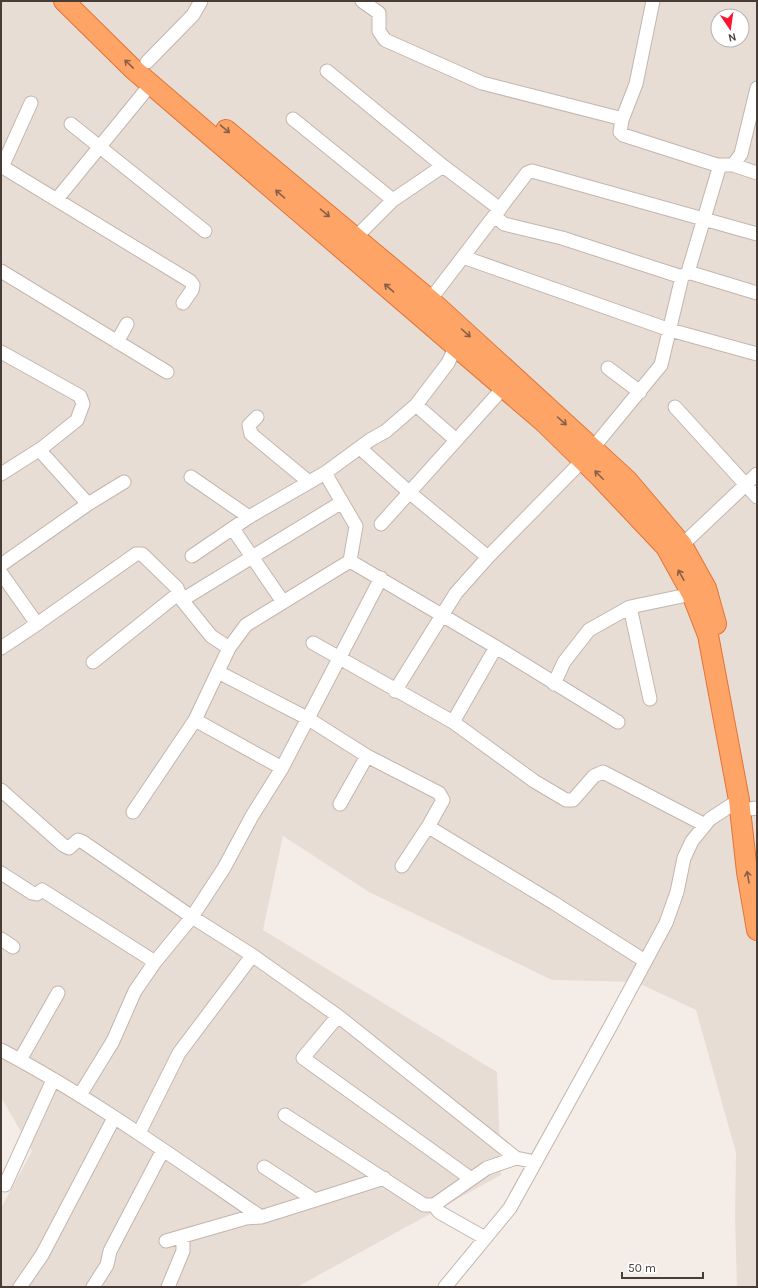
<svg xmlns="http://www.w3.org/2000/svg" width="758" height="1288" viewBox="0 0 758 1288" font-family="Karla,sans-serif">
	<rect width="100%" height="100%" fill="#f4ede7"/>
	<!-- residential -->
	<path fill="#e8ddd5" fill-rule="evenodd" d="M 1,1 L 757,1 L 757,1287 L 737,1287 L 735,1218 L 736,1153 L 696,1010 L 636,982 L 552,980 L 369,892 L 283,836 L 263,930 L 497,1072 L 501,1175 L 297,1287 L 1,1287 L 1,1208 L 32,1151 L 1,1097 ZM 718,16 L 742,16 L 742,40 L 718,40 Z"/>
	<g fill="none" stroke-linecap="round" stroke-linejoin="round">
		<defs>
			<path id="minor" d="M 362,1 L 379,13 L 379,31 L 385,40 L 482,83 L 619,118 L 622,120 L 620,132 L 623,135 L 720,166
				M 147,62 L 193,15 L 201,1
				M 327,71 L 443,166 L 500,209
				M 293,119 L 393,200
				M 622,120 L 636,84 L 653,1
				M 71,124 L 205,231
				M 733,165 L 741,154 L 757,88
				M 1,166 L 190,281 L 193,285 L 192,290 L 183,303
				M 2,167 L 31,103
				M 57,199 L 151,84
				M 495,216 L 504,224 L 562,238 L 682,277
				M 355,238 L 393,200 L 443,166
				M 463,257 L 670,330 L 757,354
				M 1,271 L 167,372
				M 688,272 L 757,293
				M 430,300 L 527,173 L 532,171 L 757,234
				M 117,342 L 127,324
				M 1,352 L 80,396 L 83,404 L 77,420 L 42,448 L 1,474
				M 608,368 L 640,392
				M 416,405 L 456,440
				M 675,407 L 757,497
				M 257,417 L 249,425 L 251,434 L 309,482
				M 42,448 L 43,454 L 88,504 L 124,482
				M 360,448 L 410,493 L 488,557
				M 325,473 L 356,526 L 350,561 L 496,647 L 618,722
				M 191,477 L 249,517
				M 381,524 L 504,387
				M 233,529 L 283,602
				M 682,545 L 757,474
				M 192,556 L 249,517 L 325,473 L 370,440 L 386,431 L 416,405 L 448,363 L 456,346
				M 1,565 L 88,504
				M 1,573 L 37,624 L 136,554 L 142,554 L 177,588 L 182,600 L 211,636 L 229,648
				M 182,600 L 342,502
				M 630,607 L 650,699
				M 313,643 L 453,722 L 534,781 L 566,800 L 573,800 L 594,776 L 603,772 L 705,825
				M 1,648 L 37,624
				M 93,662 L 179,593
				M 218,672 L 307,718 L 367,756 L 439,793 L 443,800 L 429,825 L 432,829 L 554,903 L 645,961
				M 554,684 L 564,662 L 589,630 L 630,607 L 692,594
				M 395,691 L 456,593 L 488,557 L 583,460 L 661,365 L 682,277 L 688,272 L 720,165 L 733,165 L 757,173
				M 195,720 L 282,768
				M 453,722 L 496,647
				M 1,790 L 63,845 L 69,848 L 78,840 L 83,842 L 192,917 L 252,955 L 338,1016 L 516,1158 L 535,1162
				M 340,804 L 367,756
				M 749,809 L 757,808
				M 133,812 L 195,720 L 229,648 L 246,625 L 350,561
				M 402,866 L 429,825
				M 1,873 L 32,893 L 37,894 L 42,890 L 155,962
				M 1,939 L 13,947
				M 338,1016 L 303,1058 L 470,1178
				M 1,1050 C 92,1098 176,1159 261,1217
				M 20,1060 L 58,993
				M 80,1095 L 113,1041 L 135,991 L 155,962 L 192,917 L 224,868 L 252,816 L 282,768 L 381,578
				M 285,1115 L 424,1205 L 434,1205
				M 139,1133 L 179,1053 L 252,956
				M 5,1185 L 53,1080
				M 312,1201 L 384,1178
				M 485,1238 L 439,1212 L 434,1205 L 487,1168 L 516,1158
				M 166,1241 L 246,1218 L 261,1217 L 312,1201 L 310,1197 L 264,1167
				M 20,1287 L 42,1255 L 114,1118
				M 93,1287 L 107,1265 L 110,1251 L 163,1150
				M 168,1287 L 183,1251 L 183,1237
				M 445,1287 L 510,1208 L 610,1027 L 666,923 L 677,892 L 684,858 L 692,841 L 710,819 L 739,800"/>
			<path id="highway" d="M 64,1 L 133,69 L 545,423 L 600,477 L 666,547 L 692,594 L 708,635 L 739,800 L 747,872 L 757,930
				M 226,130 L 430,300 L 627,480 L 682,545 L 706,588 L 716,624"/>
		</defs>
		<!-- minor casing -->
		<use href="#minor" stroke="#c3b5ac" stroke-width="15"/>
		<!-- highway casing -->
		<use href="#highway" stroke="#e17434" stroke-width="22"/>
		<!-- minor -->
		<use href="#minor" stroke="#fff" stroke-width="13"/>
		<!-- highway -->
		<use href="#highway" stroke="#ffa467" stroke-width="20"/>
	</g>
	<!-- one-way arrows -->
	<defs><path id="oneway-shaft" d="M-6 0H5M1.5-3L5.5 0L1.5 3" fill="none" stroke-width="1.6" stroke-linecap="round" stroke-linejoin="round"/></defs>
	<g stroke="#876047">
		<use href="#oneway-shaft" transform="translate(129 64) rotate(-136)"/>
		<use href="#oneway-shaft" transform="translate(225 129) rotate(40)"/>
		<use href="#oneway-shaft" transform="translate(280 194) rotate(-139)"/>
		<use href="#oneway-shaft" transform="translate(325 213) rotate(40)"/>
		<use href="#oneway-shaft" transform="translate(389 288) rotate(-139)"/>
		<use href="#oneway-shaft" transform="translate(466 333) rotate(42)"/>
		<use href="#oneway-shaft" transform="translate(562 421) rotate(42)"/>
		<use href="#oneway-shaft" transform="translate(599 475) rotate(-135)"/>
		<use href="#oneway-shaft" transform="translate(681 575) rotate(-119)"/>
		<use href="#oneway-shaft" transform="translate(748 877) rotate(-100)"/>
	</g>
	<!-- border -->
	<rect width="758" height="1288" fill="none" stroke="#473c36" stroke-width="4"/>
	<!-- north arrow -->
	<g transform="translate(730 28) rotate(167)"><circle r="19" fill="#ffffff" stroke="#b5b1af"/>
	<path d="M0-3L7 15L0 10L-7 15Z" fill="#fe142e"/>
	<text y="-6" font-size="11" font-weight="bold" text-anchor="middle" fill="#473c36">N</text>
	</g>
	<!-- scale -->
	<path d="M622 1272v6h81v-6" fill="none" stroke="#473c36" stroke-width="2"/>
	<text x="628" y="1272" font-size="12" fill="#473c36" stroke="#ffffff" stroke-width="3" paint-order="stroke">50 m</text>
</svg>
